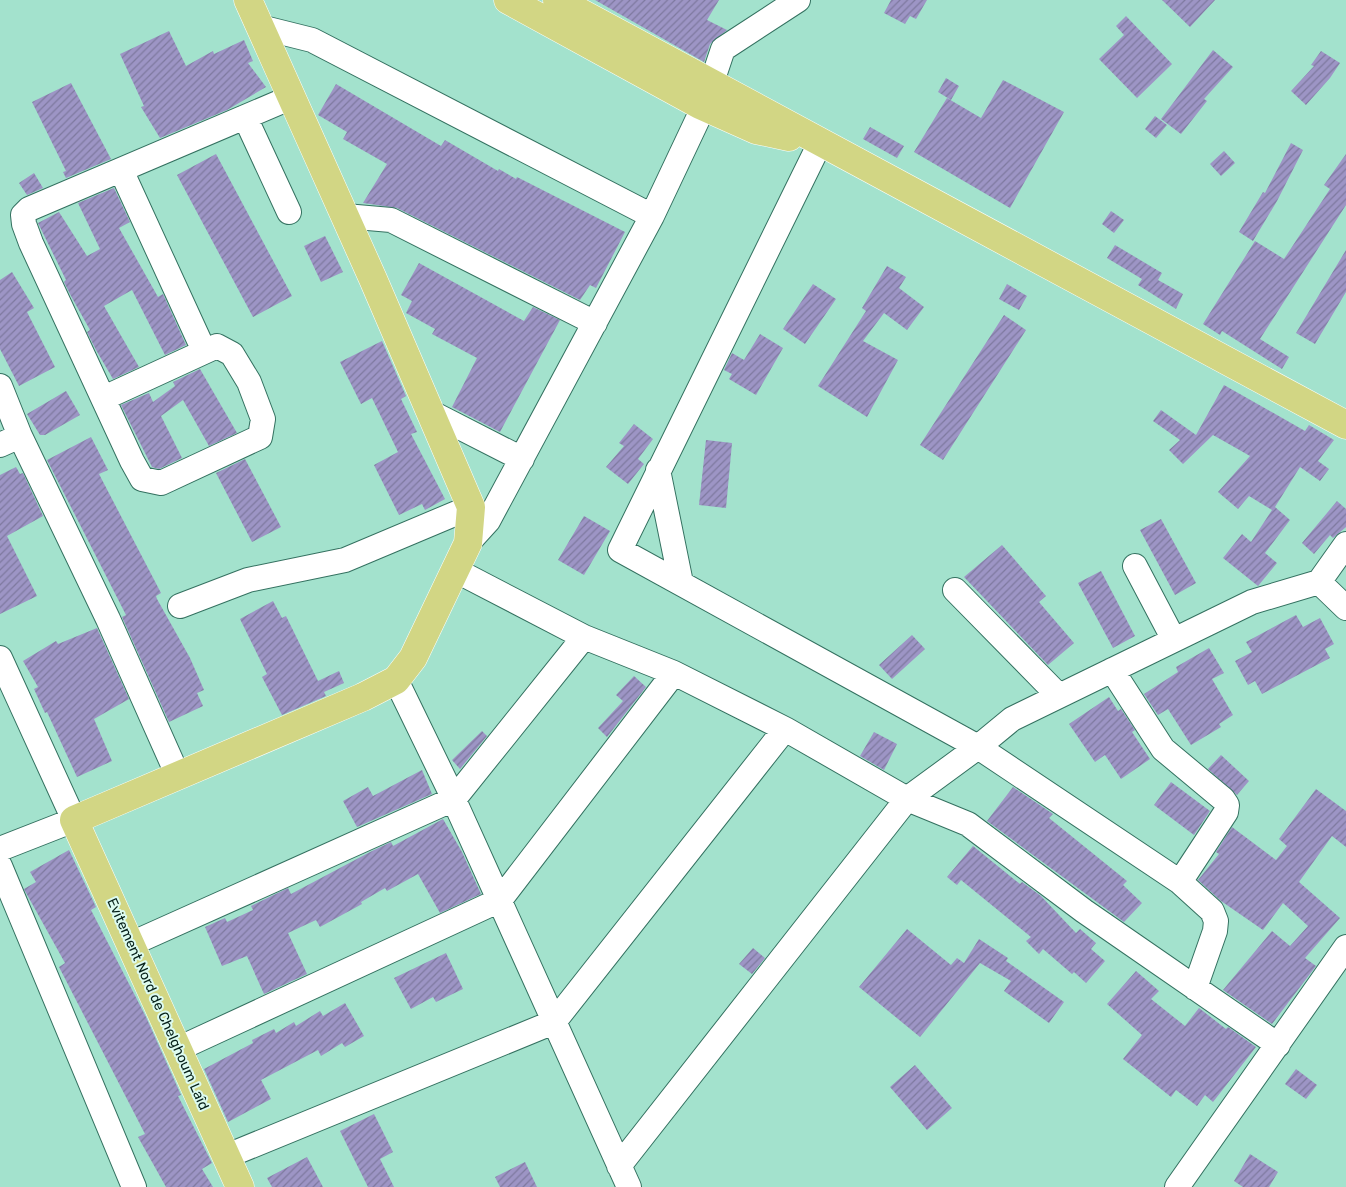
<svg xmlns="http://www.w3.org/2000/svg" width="1346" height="1187" viewBox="0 0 1346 1187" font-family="Rubik,sans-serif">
	<defs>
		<pattern id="building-hatch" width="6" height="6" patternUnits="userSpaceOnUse" patternTransform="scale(1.25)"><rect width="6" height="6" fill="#9d95c5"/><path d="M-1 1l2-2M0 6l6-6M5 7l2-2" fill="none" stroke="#7e799f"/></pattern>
	</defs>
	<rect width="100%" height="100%" fill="#a3e2cd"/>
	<!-- building -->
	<path fill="url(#building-hatch)" d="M 595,0 L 719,0 L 707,20 L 727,30 L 710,44 L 704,62 Z
		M 891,0 L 927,0 L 916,19 L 910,16 L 905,24 L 884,13 Z
		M 1162,0 L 1215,0 L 1190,27 Z
		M 1126,16 L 1172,64 L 1137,98 L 1099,59 L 1124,35 L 1116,26 Z
		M 169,31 L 186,66 L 213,51 L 214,54 L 244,40 L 253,61 L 248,63 L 266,87 L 227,110 L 160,138 L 141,107 L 144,106 L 120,54 Z
		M 1213,50 L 1233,67 L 1204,99 L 1207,101 L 1181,134 L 1161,119 Z
		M 1321,51 L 1340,63 L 1330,78 L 1306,105 L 1291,91 L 1314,66 L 1311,65 Z
		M 946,78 L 959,86 L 951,100 L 938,92 Z
		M 1003,80 L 1064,112 L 1010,208 L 914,152 L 947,98 L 981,118 Z
		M 71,83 L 111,159 L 66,178 L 63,172 L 66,171 L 32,102 Z
		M 336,84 L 441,146 L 445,140 L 498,171 L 499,169 L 516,179 L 517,177 L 625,232 L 596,288 L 590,285 L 580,300 L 397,208 L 363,203 L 387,164 L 343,139 L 347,132 L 318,115 Z
		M 1155,116 L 1167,125 L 1156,138 L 1145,129 Z
		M 870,127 L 904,146 L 897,158 L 863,139 Z
		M 1291,143 L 1303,150 L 1277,201 L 1253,241 L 1239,232 L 1263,192 L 1265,193 Z
		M 1224,151 L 1235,163 L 1221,176 L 1210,164 Z
		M 216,154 L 292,296 L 253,317 L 177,175 Z
		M 1346,154 L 1346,205 L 1260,339 L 1289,357 L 1282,369 L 1222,331 L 1220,335 L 1203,324 L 1255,241 L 1284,259 L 1330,189 L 1324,185 Z
		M 34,173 L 43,188 L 27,195 L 19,183 Z
		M 114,188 L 130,222 L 119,228 L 158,297 L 163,294 L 186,345 L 165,355 L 132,290 L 104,306 L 139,367 L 113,379 L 96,350 L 87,332 L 90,330 L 71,296 L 64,282 L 66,280 L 38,223 L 59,212 L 87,256 L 100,249 L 78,203 Z
		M 1111,211 L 1124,220 L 1114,233 L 1102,224 Z
		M 325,236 L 343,272 L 321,282 L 304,246 Z
		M 1115,245 L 1162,273 L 1158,280 L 1183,294 L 1176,309 L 1138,285 L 1142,279 L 1107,258 Z
		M 1346,250 L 1346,292 L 1315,344 L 1296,333 Z
		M 419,263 L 524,321 L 533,307 L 560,320 L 500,432 L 452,407 L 477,358 L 432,334 L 435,329 L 406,313 L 412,301 L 401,295 Z
		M 887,266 L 906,277 L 899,288 L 924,307 L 907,330 L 884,313 L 863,341 L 898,360 L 867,417 L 818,386 L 866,311 L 862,308 Z
		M 12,272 L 34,308 L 27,312 L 55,367 L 19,386 L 0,349 L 0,280 Z
		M 813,284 L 836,299 L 805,344 L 783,329 Z
		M 1007,284 L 1027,296 L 1019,310 L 999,299 Z
		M 1004,315 L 1026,330 L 943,460 L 920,445 Z
		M 760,334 L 783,348 L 756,395 L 729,379 L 732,374 L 724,370 L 732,353 L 744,360 Z
		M 382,341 L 406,396 L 401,399 L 417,432 L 411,434 L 445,499 L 425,510 L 422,504 L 399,515 L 374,465 L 398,452 L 372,398 L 361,404 L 340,362 Z
		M 200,369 L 237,433 L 209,446 L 183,400 L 161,416 L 182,458 L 159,469 L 152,467 L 121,405 L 149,393 L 153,402 L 175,386 L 173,382 Z
		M 1224,385 L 1305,431 L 1309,425 L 1334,440 L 1318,461 L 1329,469 L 1320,481 L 1300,467 L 1275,507 L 1290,520 L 1265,553 L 1277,563 L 1258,586 L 1223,558 L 1242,534 L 1251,542 L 1272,510 L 1249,496 L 1238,509 L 1218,492 L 1250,456 L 1213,435 L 1183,464 L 1169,450 L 1180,440 L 1153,421 L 1161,410 L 1196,435 Z
		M 66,391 L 80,415 L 45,435 L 40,435 L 27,414 Z
		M 634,424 L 653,439 L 638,459 L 644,464 L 628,484 L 606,467 L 624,446 L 619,443 Z
		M 91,437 L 108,470 L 99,474 L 161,593 L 156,596 L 157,599 L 190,658 L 204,690 L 197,693 L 203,706 L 169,722 L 122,617 L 126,615 L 47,460 Z
		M 706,440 L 732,443 L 726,508 L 699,505 Z
		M 245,459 L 281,527 L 252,542 L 216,473 Z
		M 16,467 L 20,474 L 23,473 L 43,516 L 7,536 L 37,596 L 0,614 L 0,475 Z
		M 1337,501 L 1346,509 L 1346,527 L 1333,538 L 1330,535 L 1314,554 L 1302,543 Z
		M 584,516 L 610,531 L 584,575 L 558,560 Z
		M 1161,519 L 1196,583 L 1175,595 L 1140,530 Z
		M 1002,545 L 1046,596 L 1039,602 L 1074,643 L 1048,665 L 964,577 Z
		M 1101,571 L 1135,636 L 1113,648 L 1078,583 Z
		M 273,601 L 282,618 L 286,616 L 318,681 L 339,671 L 344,683 L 324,692 L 326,696 L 282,715 L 262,677 L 267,674 L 240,619 Z
		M 1296,615 L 1303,627 L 1320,618 L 1334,644 L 1325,649 L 1330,658 L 1262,694 L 1255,681 L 1248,685 L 1235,661 L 1252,652 L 1246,642 Z
		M 97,628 L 129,699 L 94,719 L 112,761 L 77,777 L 47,712 L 45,713 L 34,689 L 38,687 L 23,661 L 56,641 L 58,644 Z
		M 912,635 L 925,649 L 892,679 L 879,665 Z
		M 1209,648 L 1224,673 L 1212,679 L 1233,715 L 1219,724 L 1221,727 L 1191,745 L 1168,709 L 1158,715 L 1144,694 L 1178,672 L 1176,667 Z
		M 634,676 L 646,687 L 607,737 L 598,728 L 623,701 L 616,695 Z
		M 1109,697 L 1118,711 L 1121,709 L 1135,730 L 1132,732 L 1150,759 L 1121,779 L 1105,755 L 1095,762 L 1069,724 Z
		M 482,731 L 487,736 L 460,769 L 452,760 Z
		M 874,732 L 897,744 L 884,770 L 860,756 Z
		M 1221,755 L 1249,781 L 1237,795 L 1208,769 Z
		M 422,770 L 432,794 L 357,827 L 343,801 L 368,787 L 373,796 Z
		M 1171,782 L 1210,811 L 1194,835 L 1154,805 Z
		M 1013,787 L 1053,814 L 1049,818 L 1127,881 L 1123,885 L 1142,903 L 1124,922 L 987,821 Z
		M 1316,789 L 1346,811 L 1346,847 L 1332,836 L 1299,882 L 1340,918 L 1305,958 L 1316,966 L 1272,1024 L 1223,990 L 1272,931 L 1290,946 L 1308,926 L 1283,903 L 1263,930 L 1221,901 L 1198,880 L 1219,854 L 1216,852 L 1232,827 L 1276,860 L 1287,846 L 1279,839 Z
		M 443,819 L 462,852 L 481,894 L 440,913 L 418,874 L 387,891 L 385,888 L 361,902 L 362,904 L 320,927 L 316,920 L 288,933 L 307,974 L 264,994 L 247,956 L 222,966 L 205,927 L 225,918 L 227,922 L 253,910 L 251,906 L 288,888 L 291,894 L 370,852 L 391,842 L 393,846 Z
		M 973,846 L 1020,884 L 1022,882 L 1041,896 L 1076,933 L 1080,929 L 1096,943 L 1091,949 L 1105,961 L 1086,983 L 1074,972 L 1072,974 L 1043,949 L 1039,954 L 1026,941 L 1031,937 L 961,880 L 957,885 L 947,877 Z
		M 69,850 L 96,907 L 91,910 L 146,1017 L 181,1095 L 178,1096 L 212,1163 L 202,1169 L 213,1187 L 166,1187 L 138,1137 L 145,1134 L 59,967 L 65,963 L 25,891 L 24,889 L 36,882 L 30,872 Z
		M 907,929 L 951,965 L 957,958 L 964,963 L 979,939 L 1008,958 L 1006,961 L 1064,1002 L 1049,1023 L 1004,991 L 1011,981 L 980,963 L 920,1037 L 859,987 Z
		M 753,948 L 765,958 L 752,974 L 739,964 Z
		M 446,953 L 463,989 L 436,1002 L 433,997 L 411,1009 L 394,978 Z
		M 1136,971 L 1159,991 L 1151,999 L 1185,1026 L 1199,1008 L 1226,1029 L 1228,1027 L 1256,1047 L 1213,1102 L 1205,1095 L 1197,1106 L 1176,1090 L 1171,1097 L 1123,1059 L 1142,1035 L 1107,1004 Z
		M 345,1003 L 364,1036 L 345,1047 L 342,1043 L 321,1056 L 318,1050 L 261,1080 L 271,1099 L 228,1122 L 204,1069 L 253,1043 L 252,1040 L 274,1029 L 276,1033 L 294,1022 L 296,1026 L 320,1011 L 323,1016 Z
		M 915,1065 L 952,1108 L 927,1130 L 890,1087 Z
		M 1296,1069 L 1317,1085 L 1306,1099 L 1285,1084 Z
		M 374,1114 L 393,1152 L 380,1159 L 394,1187 L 368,1187 L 340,1131 Z
		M 1250,1154 L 1278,1172 L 1269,1187 L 1243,1187 L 1234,1181 Z
		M 307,1157 L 323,1187 L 272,1187 L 267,1178 Z
		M 525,1162 L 537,1187 L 500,1187 L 495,1177 Z"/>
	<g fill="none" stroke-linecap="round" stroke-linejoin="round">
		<defs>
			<path id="minor" d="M 260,27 L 312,40 L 652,216
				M 245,117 L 289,212
				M 820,143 L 620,550 L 978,747 L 1180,882 L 1212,911 L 1216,921 L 1215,931 L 1195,988
				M 121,170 L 199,340
				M 345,216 L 391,220 L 595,323
				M 0,386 L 20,436 L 108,619 L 178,776
				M 104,398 L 217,346 L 232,354 L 249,382 L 263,419 L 260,437 L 161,483 L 142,479 L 132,461 L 31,243 L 24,224 L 23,215 L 29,209 L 292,97
				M 430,412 L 522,459
				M 0,445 L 20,436
				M 658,470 L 681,583
				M 468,543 L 488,521 L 652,216 L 704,106 L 723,49 L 798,0
				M 1135,566 L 1174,640
				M 455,570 L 584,637 L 674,673 L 785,729 L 907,799 L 968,824 L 1084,911 L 1278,1045
				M 1319,582 L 1346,608
				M 955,590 L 1059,696
				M 180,606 L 248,580 L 345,560 L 471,507
				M 0,658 L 74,820 L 0,849
				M 1112,670 L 1163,749 L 1223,799 L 1227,805 L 1226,812 L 1180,882
				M 396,680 L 449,789 L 629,1187
				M 0,866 L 134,1187
				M 131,944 L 454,799 L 584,637
				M 178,1049 L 500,900 L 674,673
				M 227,1156 L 554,1022 L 785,729
				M 619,1166 L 907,799 L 978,747 L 1012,719 L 1252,602 L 1319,582 L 1346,544
				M 1177,1187 L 1346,947"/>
			<path id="major" d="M 508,0 L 700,105 L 756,130 L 789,137
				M 557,0 L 1346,425
				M 240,1187 L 74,820 L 363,697 L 396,680 L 413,658 L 468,543 L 471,507 L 373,279 L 248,0"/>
		</defs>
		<!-- minor casing -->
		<use href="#minor" stroke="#347160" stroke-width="26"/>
		<!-- major casing -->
		<use href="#major" stroke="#fff" stroke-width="29"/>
		<!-- minor -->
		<use href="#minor" stroke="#fff" stroke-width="24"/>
		<!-- major -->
		<use href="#major" stroke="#d2d684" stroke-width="28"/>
	</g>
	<g text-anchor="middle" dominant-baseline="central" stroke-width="4" stroke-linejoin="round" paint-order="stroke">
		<!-- street labels -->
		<g font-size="14" fill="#051f18" stroke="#ddfbf0">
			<text transform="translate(158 1004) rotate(66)">Evitement Nord de Chelghoum Laîd</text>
		</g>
	</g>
</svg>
